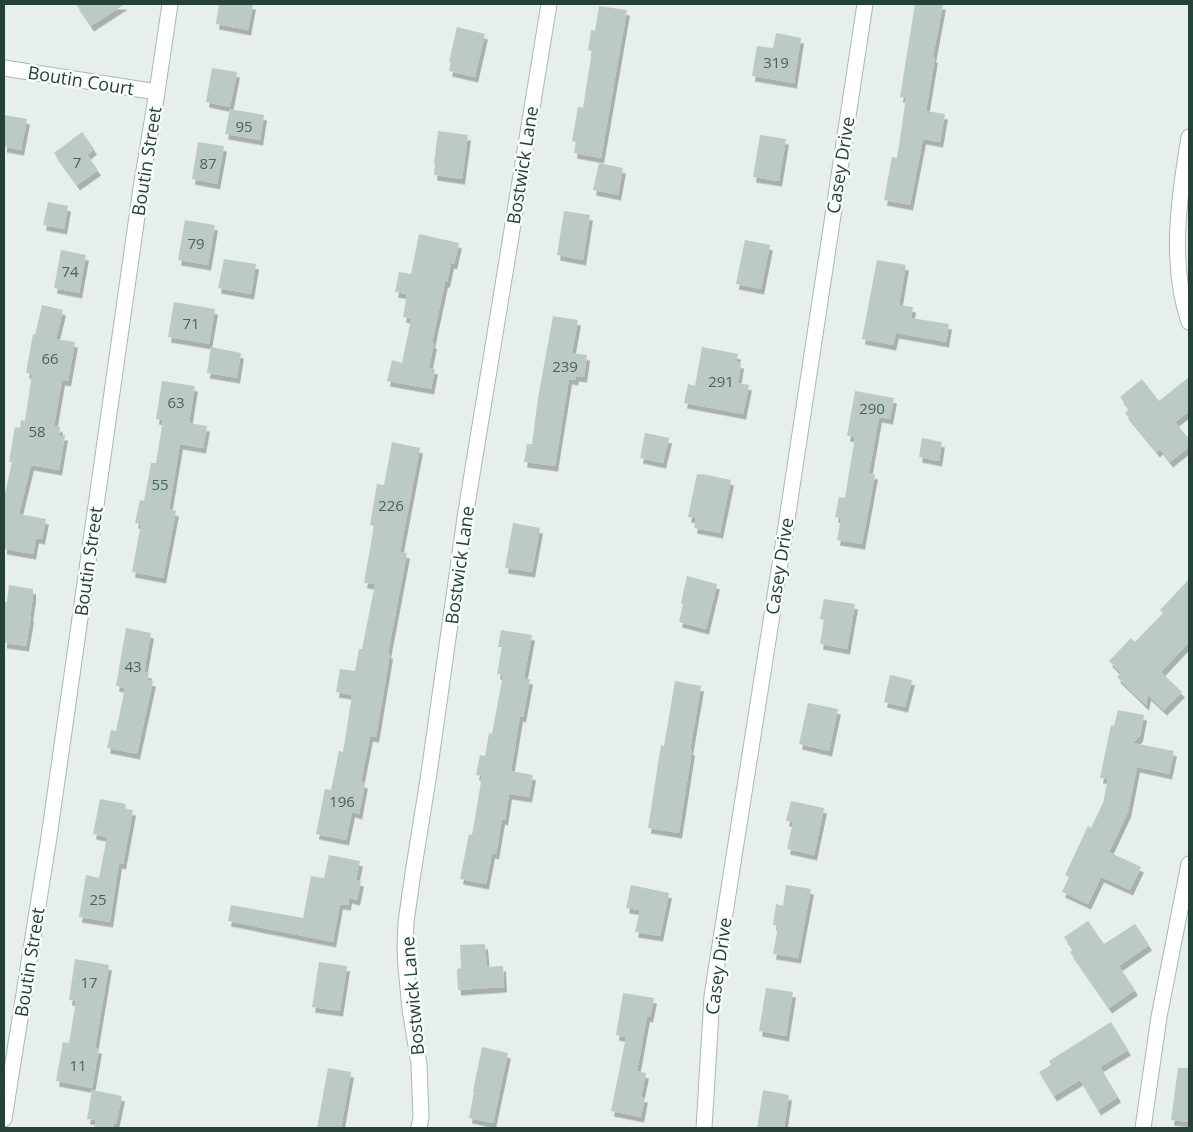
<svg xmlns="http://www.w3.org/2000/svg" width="1193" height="1132" viewBox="0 0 1193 1132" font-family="'Open Sans',sans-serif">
	<defs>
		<filter id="shadow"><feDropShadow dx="3" dy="5.5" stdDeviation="0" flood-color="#0004"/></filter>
	</defs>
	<rect width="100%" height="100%" fill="#e6efeb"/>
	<!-- building -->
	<path fill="#bbcac4" filter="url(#shadow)" d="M 76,4 L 125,4 L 91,26 Z
		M 219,4 L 253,4 L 248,30 L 216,24 Z
		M 915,4 L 943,4 L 933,57 L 935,57 L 926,111 L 945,114 L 940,142 L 923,139 L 910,205 L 884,200 L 892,157 L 897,158 L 906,98 L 900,97 Z
		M 599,6 L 627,10 L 601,158 L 574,153 L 576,142 L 572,141 L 578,107 L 583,108 L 592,51 L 588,50 L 591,30 L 595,31 Z
		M 457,27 L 485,34 L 475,77 L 449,71 L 451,62 L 449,62 Z
		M 776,33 L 801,38 L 794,83 L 752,76 L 757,46 L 773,48 Z
		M 212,68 L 237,72 L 230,107 L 206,102 Z
		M 230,109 L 264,115 L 260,140 L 225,134 Z
		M 4,115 L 27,119 L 21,150 L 4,147 Z
		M 438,131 L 468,135 L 462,179 L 434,175 L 435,163 L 434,163 Z
		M 82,132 L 94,149 L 87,155 L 98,170 L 77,185 L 54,153 Z
		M 760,135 L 786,139 L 779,181 L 753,177 Z
		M 198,142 L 224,146 L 217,184 L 192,179 Z
		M 599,163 L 623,168 L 618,195 L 593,190 Z
		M 48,202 L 68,206 L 64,229 L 43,225 Z
		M 564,211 L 590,215 L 583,260 L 557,255 Z
		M 185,220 L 215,225 L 208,265 L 178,260 Z
		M 419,234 L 459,243 L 454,264 L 451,263 L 447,282 L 445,282 L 432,343 L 434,343 L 429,368 L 435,369 L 431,389 L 387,381 L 392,360 L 402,363 L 411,319 L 403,317 L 407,294 L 395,292 L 399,272 L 411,274 Z
		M 745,240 L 770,245 L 761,289 L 736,284 Z
		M 61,250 L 86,255 L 79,293 L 54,288 Z
		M 224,259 L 256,264 L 251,294 L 218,288 Z
		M 877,260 L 906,265 L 899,305 L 913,307 L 911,318 L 949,324 L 946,342 L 896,333 L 893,345 L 862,339 Z
		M 174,302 L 215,309 L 209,344 L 168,337 Z
		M 42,305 L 63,310 L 56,339 L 75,342 L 68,381 L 62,380 L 54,426 L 60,427 L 59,435 L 65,435 L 59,470 L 31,465 L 19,514 L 46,519 L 42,539 L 36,538 L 33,554 L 4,549 L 4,498 L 12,462 L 9,462 L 15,427 L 20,428 L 21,420 L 25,421 L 32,374 L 26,373 L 33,334 L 35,335 Z
		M 553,316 L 578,320 L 572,353 L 587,355 L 584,377 L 576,376 L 575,380 L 569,379 L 555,466 L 524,462 L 527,444 L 532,444 L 538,398 Z
		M 211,347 L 241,353 L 237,378 L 207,373 Z
		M 702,347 L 738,354 L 736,362 L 741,363 L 738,383 L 749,385 L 743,414 L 684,403 L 688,384 L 695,386 Z
		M 1189,377 L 1189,411 L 1175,422 L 1189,439 L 1189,447 L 1170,462 L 1160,449 L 1157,452 L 1125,413 L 1129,409 L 1120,397 L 1142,379 L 1159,401 Z
		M 162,381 L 195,386 L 189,423 L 207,426 L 203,448 L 180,444 L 169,509 L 176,511 L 163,578 L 132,572 L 141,524 L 135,523 L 140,500 L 144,501 L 151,463 L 156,463 L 163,420 L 156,419 Z
		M 855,391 L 894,398 L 890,419 L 879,417 L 869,473 L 875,474 L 862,544 L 837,540 L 841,518 L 835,517 L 839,497 L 845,498 L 855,437 L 847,436 Z
		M 645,433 L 669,438 L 663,463 L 640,458 Z
		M 922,438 L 942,442 L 939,461 L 919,457 Z
		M 392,442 L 420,448 L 400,552 L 407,553 L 388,653 L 390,654 L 376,737 L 370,736 L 361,782 L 365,783 L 359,814 L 352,812 L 346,840 L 316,834 L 325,789 L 331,790 L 339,751 L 343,752 L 352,695 L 336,692 L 340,669 L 355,671 L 359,649 L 362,649 L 375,584 L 364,583 L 374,526 L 370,525 L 377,484 L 384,485 Z
		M 697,474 L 702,475 L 702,474 L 731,480 L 720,533 L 694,528 L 696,518 L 688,517 Z
		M 513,523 L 540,528 L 532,572 L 505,568 Z
		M 687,576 L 717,584 L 706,629 L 679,622 L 683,604 L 681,603 Z
		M 1189,579 L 1189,642 L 1161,672 L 1182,692 L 1164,710 L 1148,695 L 1146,705 L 1117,677 L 1121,673 L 1109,661 L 1131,638 L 1135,642 L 1163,613 L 1160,610 Z
		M 9,585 L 33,589 L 33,597 L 30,616 L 31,617 L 26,646 L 4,643 L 4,602 L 7,602 Z
		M 824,599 L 855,604 L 847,649 L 820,644 L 824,620 L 820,619 Z
		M 126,628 L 151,633 L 144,672 L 149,673 L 147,680 L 153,681 L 137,754 L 107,748 L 111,730 L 116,731 L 125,688 L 116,686 Z
		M 501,630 L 532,635 L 524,678 L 530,679 L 523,717 L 520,716 L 511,771 L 533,775 L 529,797 L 509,794 L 505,820 L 502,819 L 496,854 L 492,853 L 486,884 L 460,879 L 469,834 L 472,835 L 482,776 L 476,775 L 480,755 L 485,756 L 489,733 L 492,734 L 503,675 L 497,674 L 502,647 L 498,647 Z
		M 890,675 L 912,680 L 905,707 L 884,702 Z
		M 675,681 L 701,686 L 690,750 L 692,750 L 679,833 L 648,828 L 661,745 L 664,746 Z
		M 808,703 L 838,709 L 829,751 L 799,744 Z
		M 1118,710 L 1144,715 L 1140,736 L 1133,743 L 1174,751 L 1169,774 L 1137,767 L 1128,812 L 1109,852 L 1141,867 L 1130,890 L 1101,877 L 1088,904 L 1062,892 L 1069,877 L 1065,875 L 1088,826 L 1091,828 L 1103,803 L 1108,779 L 1100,778 L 1111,725 L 1114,726 Z
		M 100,799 L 126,804 L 125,809 L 133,810 L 123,864 L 119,863 L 110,922 L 79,917 L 86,875 L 99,878 L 107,837 L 93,834 Z
		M 791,801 L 824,808 L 814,855 L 787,849 L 793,822 L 786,821 Z
		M 329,855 L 360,861 L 356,880 L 361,881 L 357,900 L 349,898 L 348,905 L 340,904 L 333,942 L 228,921 L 231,905 L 303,918 L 311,876 L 324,878 Z
		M 631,885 L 669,893 L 660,936 L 635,932 L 640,910 L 626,908 Z
		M 786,885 L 811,889 L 798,958 L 773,954 L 778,926 L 773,925 L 776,904 L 783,906 Z
		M 1088,921 L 1104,944 L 1135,924 L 1149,945 L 1119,966 L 1135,990 L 1109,1008 L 1070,952 L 1073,950 L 1064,937 Z
		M 485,944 L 487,967 L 503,966 L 504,987 L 458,990 L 457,969 L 461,968 L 460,945 Z
		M 75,959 L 109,965 L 95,1048 L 99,1048 L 92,1088 L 56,1081 L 63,1042 L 69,1043 L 76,1001 L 69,1000 Z
		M 319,962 L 347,966 L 340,1011 L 312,1007 Z
		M 766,988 L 793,992 L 786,1036 L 759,1031 Z
		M 623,993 L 654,998 L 650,1017 L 647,1016 L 637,1071 L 646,1073 L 641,1097 L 645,1097 L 641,1117 L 611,1111 L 626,1037 L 616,1035 Z
		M 1111,1022 L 1128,1050 L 1100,1067 L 1118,1097 L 1098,1110 L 1080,1080 L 1054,1096 L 1039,1072 L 1051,1065 L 1049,1061 Z
		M 482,1047 L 508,1053 L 493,1123 L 469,1118 L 474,1092 L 473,1091 Z
		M 328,1068 L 351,1072 L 341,1128 L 317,1128 Z
		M 1178,1068 L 1189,1068 L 1189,1122 L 1171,1120 Z
		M 92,1090 L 122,1096 L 116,1124 L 114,1124 L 113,1128 L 94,1128 L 96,1120 L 87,1119 Z
		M 763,1090 L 789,1095 L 784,1128 L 757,1128 Z"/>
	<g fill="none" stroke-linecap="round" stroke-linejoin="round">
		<defs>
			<path id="minor" d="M 4,68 L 157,92
				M 1189,137 C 1179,197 1169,263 1189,322
				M 4,1119 L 49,837 L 141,188 L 157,92 L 170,4
				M 419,1128 L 421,1117 L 419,1064 L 410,1009 L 406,967 L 405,946 L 406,922 L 413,873 L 429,773 L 466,511 L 549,4
				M 704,1128 L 712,996 L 786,526 L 865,4
				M 1143,1128 L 1159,1017 L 1189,864"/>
		</defs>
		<!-- minor casing -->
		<use href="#minor" stroke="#a8b8b2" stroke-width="17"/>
		<!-- minor -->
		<use href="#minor" stroke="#fff" stroke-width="15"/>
	</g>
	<g text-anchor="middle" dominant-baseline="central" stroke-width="5" stroke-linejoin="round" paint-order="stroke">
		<!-- number labels -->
		<g font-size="15" fill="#4a645c">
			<text x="776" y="62">319</text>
			<text x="244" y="126">95</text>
			<text x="77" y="162">7</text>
			<text x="208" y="163">87</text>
			<text x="196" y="243">79</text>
			<text x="70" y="271">74</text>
			<text x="191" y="323">71</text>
			<text x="50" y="358">66</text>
			<text x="565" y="366">239</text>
			<text x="721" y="381">291</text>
			<text x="176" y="402">63</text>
			<text x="872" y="408">290</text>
			<text x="37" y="431">58</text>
			<text x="160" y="484">55</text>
			<text x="391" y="505">226</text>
			<text x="133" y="666">43</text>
			<text x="342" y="801">196</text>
			<text x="98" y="899">25</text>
			<text x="89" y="982">17</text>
			<text x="78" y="1065">11</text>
		</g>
		<!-- street labels -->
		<g font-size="18" fill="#24423a" stroke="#f7fbf9">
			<text transform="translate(81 80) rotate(9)">Boutin Court</text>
			<text transform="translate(146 161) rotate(-81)">Boutin Street</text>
			<text transform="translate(522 165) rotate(-81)">Bostwick Lane</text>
			<text transform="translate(840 165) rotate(-81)">Casey Drive</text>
			<text transform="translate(88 561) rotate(-82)">Boutin Street</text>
			<text transform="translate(459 565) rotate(-82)">Bostwick Lane</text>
			<text transform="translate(779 566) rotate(-81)">Casey Drive</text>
			<text transform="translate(29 962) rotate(-81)">Boutin Street</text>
			<text transform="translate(718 966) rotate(-82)">Casey Drive</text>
			<text transform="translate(412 996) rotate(-95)">Bostwick Lane</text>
		</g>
	</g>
	<!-- border -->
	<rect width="1193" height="1132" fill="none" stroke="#24423a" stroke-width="10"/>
</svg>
